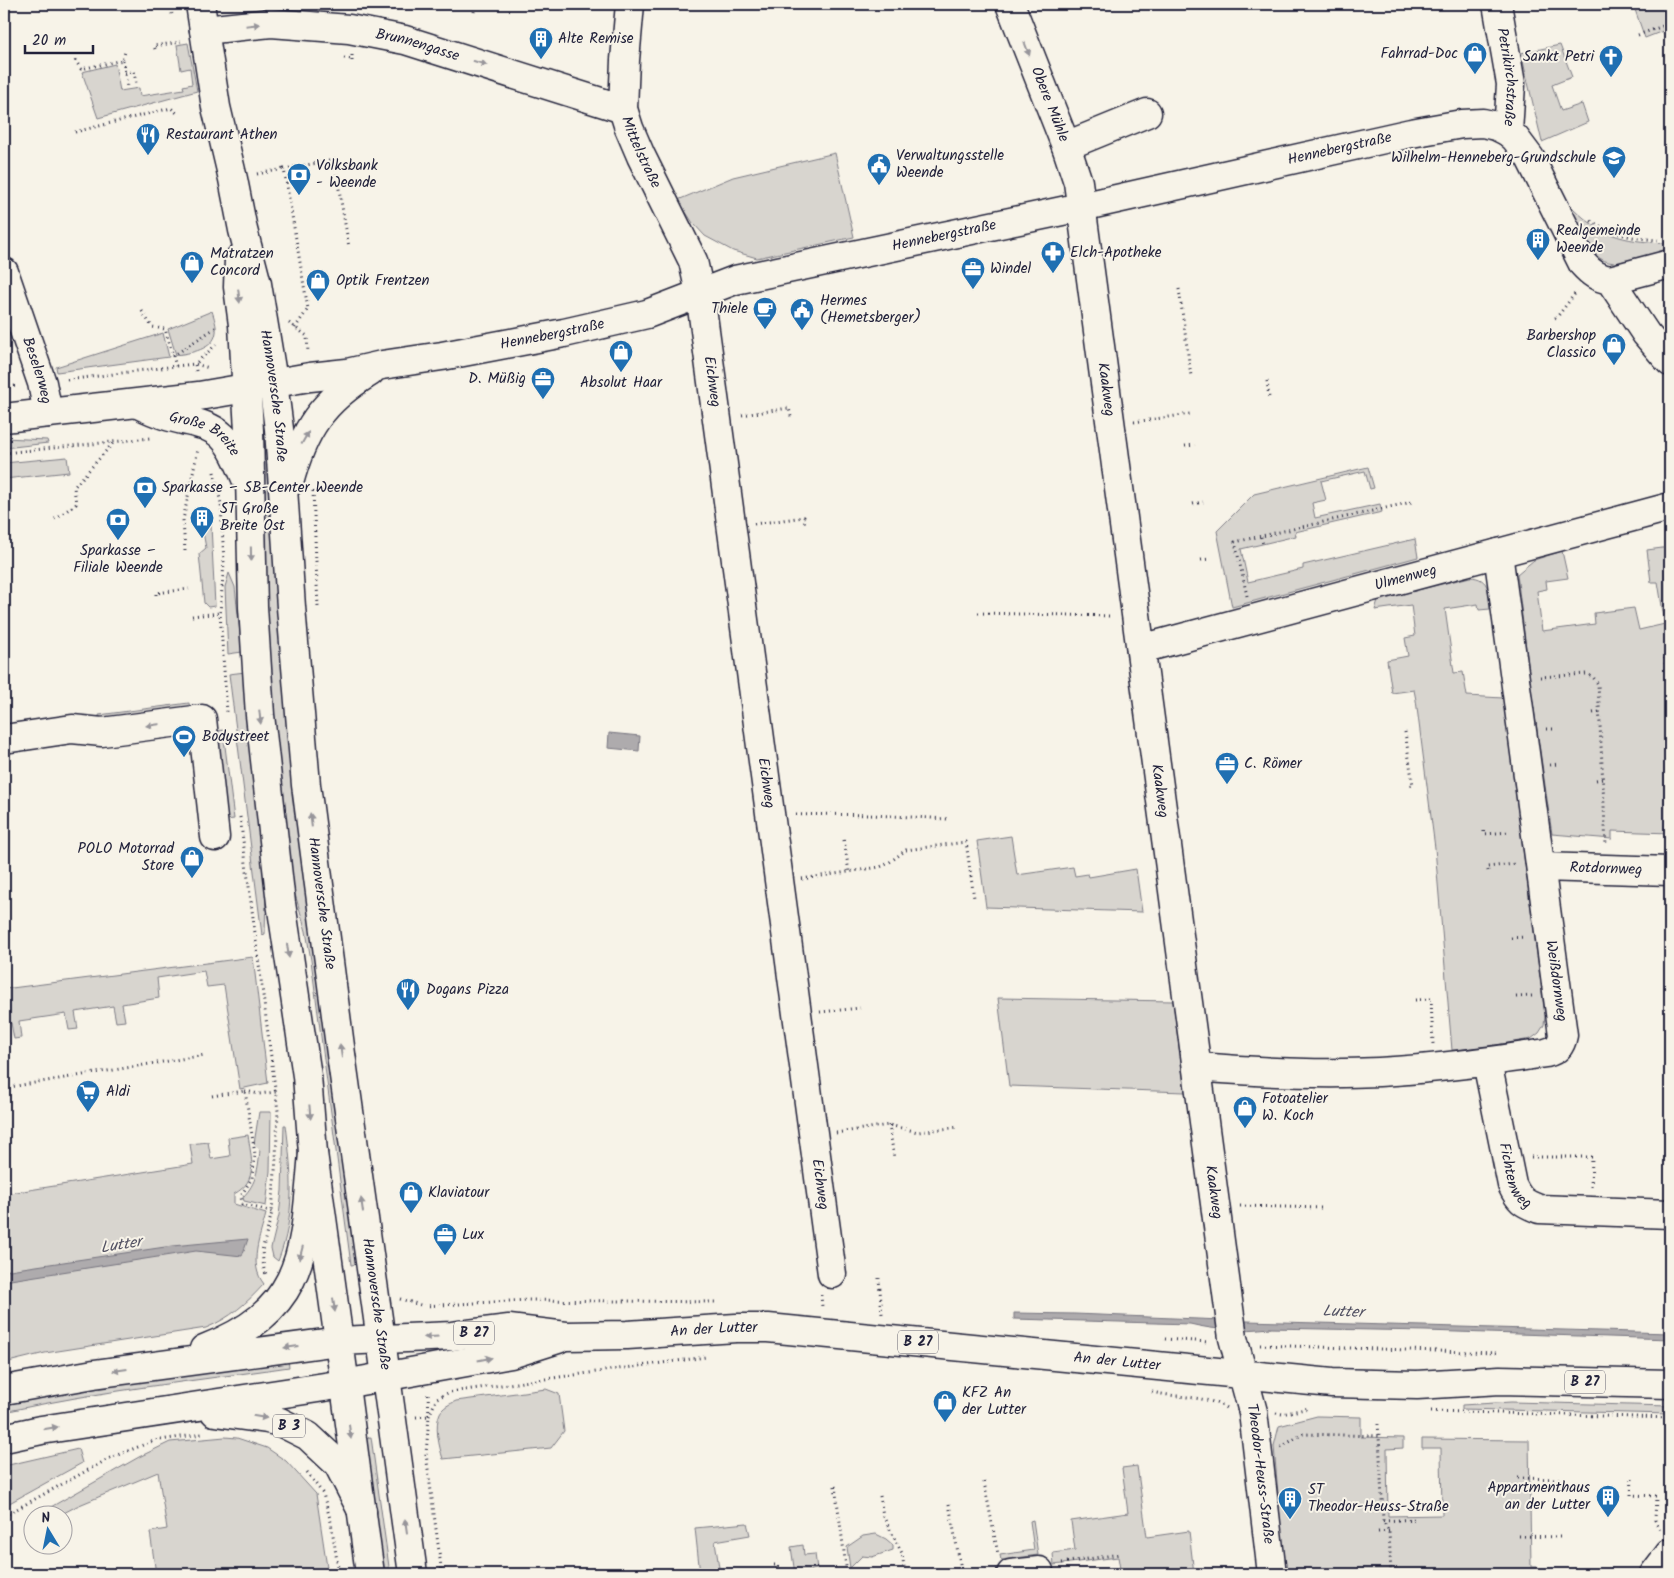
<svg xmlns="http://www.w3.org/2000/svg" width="1674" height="1578" viewBox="0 0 1674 1578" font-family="Kalam,sans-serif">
	<rect width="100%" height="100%" fill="#f7f3e8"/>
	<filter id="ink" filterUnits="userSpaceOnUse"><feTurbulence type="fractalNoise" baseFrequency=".02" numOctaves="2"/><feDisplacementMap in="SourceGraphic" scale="10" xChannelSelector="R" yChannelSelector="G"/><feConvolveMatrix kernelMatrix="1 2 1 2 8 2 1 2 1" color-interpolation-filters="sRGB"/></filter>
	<g filter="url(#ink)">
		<!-- green -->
		<path fill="#d8d5cf" stroke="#7d7c85" d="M 1633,4 L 1670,4 L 1670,52 L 1663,31 L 1645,38 Z
			M 188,43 L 197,91 L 98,118 L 82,72 L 115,64 L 120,91 L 139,88 L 140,96 L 184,89 L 183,86 L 192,84 L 190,68 L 181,70 L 177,45 Z
			M 1560,45 L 1572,77 L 1552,85 L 1561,111 L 1582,104 L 1588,122 L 1542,142 L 1521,53 Z
			M 835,153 L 854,237 L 757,258 L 733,251 L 705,236 L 693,223 L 678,200 L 733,177 Z
			M 1573,208 C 1603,238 1629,242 1670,243 L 1670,248 C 1648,255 1609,276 1593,251 L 1570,209 Z
			M 1670,294 L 1670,328 L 1666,329 C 1662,315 1663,307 1670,294 Z
			M 212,311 C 214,317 217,326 216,332 C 214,350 190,353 176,355 L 168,329 Z
			M 163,333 L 169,357 L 57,372 L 56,367 Z
			M 4,438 L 47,440 L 48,443 L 4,448 Z
			M 67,457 L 69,472 L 4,479 L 4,463 Z
			M 262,460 L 268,460 L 359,1264 L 351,1265 L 311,960 L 306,931 L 294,891 L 288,854 L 268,660 Z
			M 1368,467 L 1374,488 L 1370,489 L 1365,471 L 1321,481 L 1326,500 L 1312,503 L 1315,518 L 1380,504 L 1382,512 L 1295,532 L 1296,536 L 1241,549 L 1248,582 L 1303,569 L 1303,565 L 1415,539 L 1418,557 L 1232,607 L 1217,531 L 1254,494 Z
			M 211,525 L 215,606 L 208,607 L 204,603 L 199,554 L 206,548 L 203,532 L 198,532 L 201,527 Z
			M 1670,547 L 1670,833 L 1612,831 L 1612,839 L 1552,834 L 1530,681 L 1517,574 L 1534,560 L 1562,551 L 1568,578 L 1546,581 L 1547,589 L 1537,591 L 1542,631 L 1595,624 L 1594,613 L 1634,608 L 1639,630 L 1665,624 L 1658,582 L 1651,582 L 1647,550 Z
			M 229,573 L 235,587 L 242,652 L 228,654 L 225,587 Z
			M 1470,577 C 1491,578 1488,593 1490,609 L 1479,610 L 1478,604 L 1445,609 L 1454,673 L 1463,672 L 1467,696 L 1503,698 L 1545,1016 L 1544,1025 L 1539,1033 L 1531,1039 L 1484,1047 L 1452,1050 L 1435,848 L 1416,700 L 1414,690 L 1392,693 L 1387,660 L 1408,656 L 1405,638 L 1415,636 L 1411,605 L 1375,610 L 1378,600 Z
			M 245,672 L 266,894 L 265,934 L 262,935 L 229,674 Z
			M 189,703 L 190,710 L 100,722 L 99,715 Z
			M 223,730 L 234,819 L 226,820 L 217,731 Z
			M 1011,836 L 1017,875 L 1073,867 L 1075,876 L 1088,874 L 1089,877 L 1136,869 L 1142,912 L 986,907 L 977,841 Z
			M 253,957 L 268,1083 L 240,1089 L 224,985 L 207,987 L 204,971 L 157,978 L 159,998 L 122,1004 L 125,1021 L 116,1022 L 113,1006 L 75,1012 L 78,1029 L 69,1030 L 66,1014 L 19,1021 L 21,1038 L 14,1039 L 11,1023 L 4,1024 L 4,989 Z
			M 998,998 L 1173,1001 L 1185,1092 L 1009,1086 Z
			M 259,1112 L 271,1112 L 270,1171 L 266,1206 L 244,1201 L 243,1197 C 257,1183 258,1168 260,1150 L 254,1144 Z
			M 284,1125 L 286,1125 C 292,1173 296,1215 278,1261 L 273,1257 L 271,1248 L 279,1215 L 282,1191 Z
			M 248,1135 C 251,1158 259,1181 234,1194 L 234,1204 L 266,1214 C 260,1237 248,1264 264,1284 C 247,1303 230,1318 206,1328 L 45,1353 L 4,1363 L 4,1194 L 193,1164 L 190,1144 L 208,1142 L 211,1159 L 230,1156 L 228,1138 Z
			M 288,1360 L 289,1367 C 194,1381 98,1391 4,1412 L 4,1405 C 97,1384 193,1373 288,1360 Z
			M 546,1389 L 559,1394 L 564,1431 L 551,1448 L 443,1459 C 439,1446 434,1426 440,1413 C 443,1407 450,1404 456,1401 Z
			M 1511,1402 L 1670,1406 L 1670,1414 L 1462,1409 L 1462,1405 Z
			M 1317,1416 L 1361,1417 L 1361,1437 L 1403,1438 L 1403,1448 L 1387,1449 L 1388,1516 L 1442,1515 L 1441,1448 L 1422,1448 L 1422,1439 L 1529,1440 L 1531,1567 L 1537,1567 L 1537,1574 L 1286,1574 L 1282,1541 L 1274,1446 L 1279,1426 Z
			M 225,1437 L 237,1438 L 267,1448 L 286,1461 L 316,1494 L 328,1574 L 156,1574 L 150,1532 L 167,1529 L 158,1472 L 77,1506 L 60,1515 L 42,1515 L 42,1512 L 139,1457 L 170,1442 Z
			M 371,1437 L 390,1574 L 382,1574 L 363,1438 Z
			M 78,1449 L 82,1463 L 4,1506 L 4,1466 Z
			M 1137,1466 L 1147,1537 L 1189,1531 L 1194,1574 L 1121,1574 L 1118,1557 L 1054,1565 L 1053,1553 L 1075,1550 L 1071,1521 L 1128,1513 L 1122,1468 Z
			M 1033,1520 L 1038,1555 L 1001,1560 L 1000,1555 L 1034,1550 L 1030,1521 Z
			M 747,1523 L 750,1535 L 715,1541 L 720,1574 L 700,1574 L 695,1528 Z
			M 876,1534 L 886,1539 L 893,1545 L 893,1550 L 872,1557 L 862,1556 L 850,1568 L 847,1547 L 863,1536 Z
			M 803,1545 L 804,1555 L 815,1554 L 817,1569 L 811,1570 L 809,1574 L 795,1574 L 791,1547 Z"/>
		<!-- water -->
		<path fill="#aeabad" stroke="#76747f" d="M 609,733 L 640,736 L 639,751 L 608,748 Z
			M 248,1239 L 242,1256 L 196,1251 L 4,1281 L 4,1271 L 16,1269 L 172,1246 Z
			M 1014,1313 L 1075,1314 L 1247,1321 L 1670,1333 L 1670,1339 L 1426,1331 L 1270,1328 C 1241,1331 1219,1331 1190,1324 L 1014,1319 Z"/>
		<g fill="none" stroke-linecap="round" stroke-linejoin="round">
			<defs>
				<g id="minor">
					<path id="s1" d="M 200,4 L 216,107 L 233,179 L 243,230 L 257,284 L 272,375 L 279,429 L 291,607 L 306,785 L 341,1054 L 381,1340"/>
					<path id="s2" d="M 630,4 L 625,60 L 623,109 L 629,128 L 641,156 L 693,261 L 700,293 L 832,1274"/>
					<path id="s3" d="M 1010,4 L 1066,146 L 1078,182 L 1233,1338 L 1253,1412 L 1272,1574"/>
					<path id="s4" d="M 1497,4 L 1511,84 L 1508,132"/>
					<path id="s5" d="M 204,30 L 271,23 L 349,29 L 405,40 L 623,109"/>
					<path d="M 1066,146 L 1147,113"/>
					<path d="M 239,259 L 238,287 L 243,325 L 249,431 L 253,607 L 260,715 L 281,903 L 307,1076 L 313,1153 L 339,1341"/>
					<path id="s6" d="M 4,272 L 42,383 L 48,413"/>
					<path d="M 1610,280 L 1670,264"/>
					<path id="s7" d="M 138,404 C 148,409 157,413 167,416 C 186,422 207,422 222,436 C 234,448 240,465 247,481"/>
					<path id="s8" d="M 4,418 L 199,396 L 310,377 L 347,373 L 382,365 L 442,356 L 564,333 L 647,314 L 735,280 L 1081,207 L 1411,133 L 1462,124 L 1483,123 L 1496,126 L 1508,132 L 1515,138 L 1530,158 L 1583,264 C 1591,273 1598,278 1610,280 L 1646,334 L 1670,362"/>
					<path d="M 289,483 C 303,430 322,401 370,372"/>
					<path id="s9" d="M 1141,649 L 1670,507"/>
					<path d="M 4,739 L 72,729 L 102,732 L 202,719 L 215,837"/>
					<path id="s10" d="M 1541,867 L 1670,871"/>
					<path id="s11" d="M 1487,1062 L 1512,1185 C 1519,1200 1523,1203 1539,1209 L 1670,1214"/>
					<path d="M 1197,1067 C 1258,1072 1319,1075 1379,1072 C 1435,1069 1491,1061 1546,1053 C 1557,1050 1561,1046 1563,1035 L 1498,553"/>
					<path d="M 1011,1574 L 1039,1571 L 1039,1574"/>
					<path d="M 1654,1574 L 1670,1553"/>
				</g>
				<g id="major">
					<path d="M 381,1340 L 413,1574"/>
					<path d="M 344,1384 L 511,1354 L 558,1339"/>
					<path id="s12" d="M 370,1574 L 339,1341 L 452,1336 L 509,1329 L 566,1336 L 627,1335 L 736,1328 L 768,1328 L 1332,1383 L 1417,1385 L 1500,1380 L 1670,1384"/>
				</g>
				<path id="highway" d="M 204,1349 C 308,1309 304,1249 313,1153
					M 4,1390 L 94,1374 L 339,1341
					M 215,1412 L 267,1419 L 280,1422 L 308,1436 L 338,1464 L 362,1511
					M 4,1438 L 41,1430 L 344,1384"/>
			</defs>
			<!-- minor casing -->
			<use href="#minor" stroke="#22223b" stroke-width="31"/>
			<!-- major casing -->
			<use href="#major" stroke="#22223b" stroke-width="31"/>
			<!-- highway casing -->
			<use href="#highway" stroke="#22223b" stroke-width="31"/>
			<!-- path -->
			<path stroke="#22223b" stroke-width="3" stroke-dasharray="1 4" stroke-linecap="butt" d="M 168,4 L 172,14
				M 474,12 L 475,4
				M 1670,23 L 1663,26 L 1670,44
				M 1638,35 L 1663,26
				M 155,49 L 154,46 L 181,42
				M 352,55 L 352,65
				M 344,58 L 352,59
				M 75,60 L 81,69 L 123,60 L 125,51
				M 123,60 L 127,87
				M 125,73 L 134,71 L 136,83 L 138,83
				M 75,132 L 171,108 L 178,114
				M 257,174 L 284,169
				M 1591,221 C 1615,235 1631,238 1658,240
				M 1179,289 L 1191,376
				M 142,311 L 152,327 L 165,329 L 176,366
				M 1555,318 L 1557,317 L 1577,291
				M 289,323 L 307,336 L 308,353
				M 295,328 L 308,309 L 284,169 L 334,160 L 349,247
				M 173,356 L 218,326
				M 196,371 L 195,364 L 218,343
				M 67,380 L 176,366 L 195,364 L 209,368
				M 1267,381 L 1269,398
				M 4,387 L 16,386
				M 742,415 L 789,408 L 791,417
				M 1134,422 L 1190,414
				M 1185,446 L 1195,445
				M 4,453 L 150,438
				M 214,472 L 221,504 L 224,563 L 220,613 L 227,712
				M 313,491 L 318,607
				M 1193,504 L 1203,502
				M 55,519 L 76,504 L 74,487 L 114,442
				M 754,524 L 804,517 L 805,526
				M 1261,537 L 1263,544
				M 185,551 L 183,520 L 198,449
				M 1201,560 L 1210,559
				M 156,595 L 156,593 L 189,589
				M 1247,596 L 1235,542 L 1412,502
				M 978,613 L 1111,616
				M 192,616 L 220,613
				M 1670,658 L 1665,658 L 1668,711 L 1670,711
				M 1540,677 L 1586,674 L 1593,677 L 1598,684 L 1606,846
				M 1593,713 L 1599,712
				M 1547,729 L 1556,729
				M 1405,732 L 1413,785 L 1408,786
				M 1550,765 L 1558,764
				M 1596,780 L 1603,779
				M 796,815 C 846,813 896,816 947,819
				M 240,817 L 278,1111 L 276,1158 L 272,1212 L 262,1251 L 264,1270 L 266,1274
				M 1484,831 L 1484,834 L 1510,832
				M 844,840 L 849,872
				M 1488,871 L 1487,867 L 1515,864
				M 802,879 L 880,867 L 887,864 L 906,850 L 966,842 L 974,898
				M 1511,938 L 1524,937
				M 1516,997 L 1532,996
				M 1415,1000 L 1431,999 L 1433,1044
				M 820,1012 L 860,1008
				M 4,1088 L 205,1055
				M 245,1091 L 259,1094 L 276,1092
				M 212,1096 L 245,1091 L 255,1154 L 252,1178 L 241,1196 L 242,1204 L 272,1212
				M 889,1125 L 894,1157
				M 836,1133 L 889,1125 L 918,1132 L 959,1127
				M 1531,1157 L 1592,1157 L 1591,1188
				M 1240,1206 L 1324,1208
				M 879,1278 L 882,1314
				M 821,1295 L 822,1307
				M 400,1299 L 424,1306 L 527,1300 L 716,1302
				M 1165,1339 L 1209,1342
				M 1260,1345 L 1496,1353
				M 1152,1392 C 1175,1398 1206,1395 1226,1408
				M 428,1394 L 429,1416 L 426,1454 L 442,1574
				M 1431,1411 L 1670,1418
				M 1276,1413 L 1282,1414 L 1309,1408
				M 429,1416 L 437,1398 L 450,1392 L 706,1357
				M 416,1417 L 429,1416
				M 1378,1424 L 1379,1436
				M 1281,1447 L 1303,1434 L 1379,1436 L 1383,1521 L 1389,1531 L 1391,1574
				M 307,1472 L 323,1494 L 331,1522 L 339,1574
				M 1518,1478 L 1559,1479
				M 1632,1479 L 1631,1495 L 1656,1496 L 1655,1520 L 1660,1531
				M 984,1482 L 998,1554
				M 835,1486 L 847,1574
				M 880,1496 L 883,1516 L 902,1553 L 905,1574
				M 949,1504 L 962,1574
				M 4,1516 L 110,1458 L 153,1441 L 202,1434
				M 1383,1521 L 1417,1519
				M 1378,1532 L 1389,1531
				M 1519,1536 L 1560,1537
				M 1062,1563 L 1120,1554
				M 774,1565 L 778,1565 L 779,1570 L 784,1569"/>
			<!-- minor -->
			<use href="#minor" stroke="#f7f3e8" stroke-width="28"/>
			<!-- major -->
			<use href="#major" stroke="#f7f3e8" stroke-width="28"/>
			<!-- highway -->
			<use href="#highway" stroke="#f7f3e8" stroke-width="28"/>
		</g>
		<!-- one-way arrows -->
		<defs><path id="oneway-solid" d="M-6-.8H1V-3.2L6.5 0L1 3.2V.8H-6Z" transform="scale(1.25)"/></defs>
		<g fill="#97959a">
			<use href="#oneway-solid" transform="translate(253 25) rotate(-6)"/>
			<use href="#oneway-solid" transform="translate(1027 49) rotate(69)"/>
			<use href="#oneway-solid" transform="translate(480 63) rotate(18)"/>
			<use href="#oneway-solid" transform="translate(239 296) rotate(83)"/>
			<use href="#oneway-solid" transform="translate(305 438) rotate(-61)"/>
			<use href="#oneway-solid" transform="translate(251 554) rotate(89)"/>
			<use href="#oneway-solid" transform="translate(260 717) rotate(84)"/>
			<use href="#oneway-solid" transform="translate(153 725) rotate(173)"/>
			<use href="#oneway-solid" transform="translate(311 820) rotate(-97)"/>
			<use href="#oneway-solid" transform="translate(288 951) rotate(82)"/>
			<use href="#oneway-solid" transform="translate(341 1051) rotate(-98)"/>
			<use href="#oneway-solid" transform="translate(310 1112) rotate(85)"/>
			<use href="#oneway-solid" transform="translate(362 1205) rotate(-98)"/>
			<use href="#oneway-solid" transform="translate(301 1253) rotate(105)"/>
			<use href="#oneway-solid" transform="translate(334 1305) rotate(82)"/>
			<use href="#oneway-solid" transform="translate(431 1337) rotate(177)"/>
			<use href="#oneway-solid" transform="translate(291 1347) rotate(173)"/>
			<use href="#oneway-solid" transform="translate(485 1359) rotate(-11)"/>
			<use href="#oneway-solid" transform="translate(120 1370) rotate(172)"/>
			<use href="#oneway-solid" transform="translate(260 1417) rotate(9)"/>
			<use href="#oneway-solid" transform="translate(51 1428) rotate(-9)"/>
			<use href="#oneway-solid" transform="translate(350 1432) rotate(82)"/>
			<use href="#oneway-solid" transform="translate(406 1526) rotate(-98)"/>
		</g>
	</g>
	<!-- icons -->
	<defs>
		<symbol id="building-pin" viewBox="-11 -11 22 30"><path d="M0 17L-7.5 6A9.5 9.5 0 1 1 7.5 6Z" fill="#1f6fb2" stroke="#f7f3e8"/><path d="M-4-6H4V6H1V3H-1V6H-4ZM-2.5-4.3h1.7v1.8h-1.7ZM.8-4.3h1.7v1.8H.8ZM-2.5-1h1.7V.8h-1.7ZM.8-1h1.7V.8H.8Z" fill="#fff"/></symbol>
		<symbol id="shop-pin" viewBox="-11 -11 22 30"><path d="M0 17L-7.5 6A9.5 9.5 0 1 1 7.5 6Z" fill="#1f6fb2" stroke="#f7f3e8"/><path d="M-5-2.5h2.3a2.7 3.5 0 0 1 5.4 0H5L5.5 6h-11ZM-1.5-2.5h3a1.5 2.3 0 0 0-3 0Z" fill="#fff"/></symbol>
		<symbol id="church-pin" viewBox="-11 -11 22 30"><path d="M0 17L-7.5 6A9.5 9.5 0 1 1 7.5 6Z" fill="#1f6fb2" stroke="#f7f3e8"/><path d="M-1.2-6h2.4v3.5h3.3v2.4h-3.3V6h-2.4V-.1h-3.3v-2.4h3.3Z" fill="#fff"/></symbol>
		<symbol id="restaurant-pin" viewBox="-11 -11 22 30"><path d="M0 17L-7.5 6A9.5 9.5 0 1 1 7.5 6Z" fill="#1f6fb2" stroke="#f7f3e8"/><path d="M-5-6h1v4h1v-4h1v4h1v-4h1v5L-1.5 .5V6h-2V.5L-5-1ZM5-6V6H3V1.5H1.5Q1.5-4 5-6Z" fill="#fff"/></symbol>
		<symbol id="school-pin" viewBox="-11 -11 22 30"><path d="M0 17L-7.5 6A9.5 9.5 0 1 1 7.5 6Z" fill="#1f6fb2" stroke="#f7f3e8"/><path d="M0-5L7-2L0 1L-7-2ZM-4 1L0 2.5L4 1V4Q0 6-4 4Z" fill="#fff"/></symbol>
		<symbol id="civic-pin" viewBox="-11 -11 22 30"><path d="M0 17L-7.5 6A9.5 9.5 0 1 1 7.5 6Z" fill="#1f6fb2" stroke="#f7f3e8"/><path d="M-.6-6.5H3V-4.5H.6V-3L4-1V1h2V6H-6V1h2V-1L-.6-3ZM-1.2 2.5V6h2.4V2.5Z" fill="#fff"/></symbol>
		<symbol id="bank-pin" viewBox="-11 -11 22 30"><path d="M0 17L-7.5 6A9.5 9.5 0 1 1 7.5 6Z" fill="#1f6fb2" stroke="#f7f3e8"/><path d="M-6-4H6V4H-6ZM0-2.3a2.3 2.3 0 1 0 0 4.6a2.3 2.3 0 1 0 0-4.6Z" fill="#fff"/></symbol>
		<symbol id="pharmacy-pin" viewBox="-11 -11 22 30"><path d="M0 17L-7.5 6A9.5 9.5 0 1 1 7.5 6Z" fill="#1f6fb2" stroke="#f7f3e8"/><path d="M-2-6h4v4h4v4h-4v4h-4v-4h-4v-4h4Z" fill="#fff"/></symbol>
		<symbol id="office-pin" viewBox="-11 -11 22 30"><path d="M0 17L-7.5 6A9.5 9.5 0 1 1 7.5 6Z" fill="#1f6fb2" stroke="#f7f3e8"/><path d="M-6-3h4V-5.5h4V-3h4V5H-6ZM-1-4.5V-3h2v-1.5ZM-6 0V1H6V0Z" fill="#fff"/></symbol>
		<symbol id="cafe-pin" viewBox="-11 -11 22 30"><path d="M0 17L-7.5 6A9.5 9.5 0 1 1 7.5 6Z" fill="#1f6fb2" stroke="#f7f3e8"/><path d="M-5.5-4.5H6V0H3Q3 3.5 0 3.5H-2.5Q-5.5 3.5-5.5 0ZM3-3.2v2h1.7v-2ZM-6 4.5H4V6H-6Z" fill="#fff"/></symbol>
		<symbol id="stadium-pin" viewBox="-11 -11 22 30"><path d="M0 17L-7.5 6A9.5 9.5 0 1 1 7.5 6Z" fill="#1f6fb2" stroke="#f7f3e8"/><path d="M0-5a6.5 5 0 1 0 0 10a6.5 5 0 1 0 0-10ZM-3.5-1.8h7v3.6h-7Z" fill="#fff"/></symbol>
		<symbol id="supermarket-pin" viewBox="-11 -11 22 30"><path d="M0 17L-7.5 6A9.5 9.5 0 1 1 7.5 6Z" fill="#1f6fb2" stroke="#f7f3e8"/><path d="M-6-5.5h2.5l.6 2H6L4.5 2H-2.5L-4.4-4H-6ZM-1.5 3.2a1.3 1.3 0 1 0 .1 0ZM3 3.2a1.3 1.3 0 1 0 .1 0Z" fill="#fff"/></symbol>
	</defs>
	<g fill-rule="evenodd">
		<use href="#building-pin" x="527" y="25" width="28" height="38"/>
		<use href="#shop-pin" x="1461" y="40" width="28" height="38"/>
		<use href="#church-pin" x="1597" y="43" width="28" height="38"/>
		<use href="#restaurant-pin" x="134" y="121" width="28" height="38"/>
		<use href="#school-pin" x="1600" y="144" width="28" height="38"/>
		<use href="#civic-pin" x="865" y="151" width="28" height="38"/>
		<use href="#bank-pin" x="285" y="161" width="28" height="38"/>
		<use href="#building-pin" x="1524" y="226" width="28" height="38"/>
		<use href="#pharmacy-pin" x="1039" y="239" width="28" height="38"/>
		<use href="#shop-pin" x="178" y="249" width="28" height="38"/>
		<use href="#office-pin" x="959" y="255" width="28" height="38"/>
		<use href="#shop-pin" x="304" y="267" width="28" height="38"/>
		<use href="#cafe-pin" x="751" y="295" width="28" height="38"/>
		<use href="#civic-pin" x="788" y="296" width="28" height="38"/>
		<use href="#shop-pin" x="1600" y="331" width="28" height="38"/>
		<use href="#shop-pin" x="607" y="338" width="28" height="38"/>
		<use href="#office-pin" x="529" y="365" width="28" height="38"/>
		<use href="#bank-pin" x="131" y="474" width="28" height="38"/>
		<use href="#building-pin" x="188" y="504" width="28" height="38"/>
		<use href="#bank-pin" x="104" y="506" width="28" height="38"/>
		<use href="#stadium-pin" x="170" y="723" width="28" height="38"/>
		<use href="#office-pin" x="1213" y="750" width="28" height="38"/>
		<use href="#shop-pin" x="178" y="844" width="28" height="38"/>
		<use href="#restaurant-pin" x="394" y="976" width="28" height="38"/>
		<use href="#supermarket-pin" x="74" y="1078" width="28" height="38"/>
		<use href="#shop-pin" x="1231" y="1094" width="28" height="38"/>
		<use href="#shop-pin" x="397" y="1179" width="28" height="38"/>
		<use href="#office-pin" x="431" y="1221" width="28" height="38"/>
		<use href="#shop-pin" x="931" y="1388" width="28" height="38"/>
		<use href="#building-pin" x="1594" y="1483" width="28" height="38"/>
		<use href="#building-pin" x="1276" y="1485" width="28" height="38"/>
	</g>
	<g text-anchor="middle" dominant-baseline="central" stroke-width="4" stroke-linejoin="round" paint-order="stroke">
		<!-- shield labels -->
		<g fill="#f7f3e8" stroke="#62616f" stroke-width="1">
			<rect x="454" y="1321.5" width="40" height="23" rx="4"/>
			<rect x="898" y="1330.5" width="40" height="23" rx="4"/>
			<rect x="1565" y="1370.5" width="40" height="23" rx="4"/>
			<rect x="273" y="1414.5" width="32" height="23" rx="4"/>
		</g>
		<g font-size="14" font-weight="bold" fill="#22223b">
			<text x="474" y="1333">B 27</text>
			<text x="918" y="1342">B 27</text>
			<text x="1585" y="1382">B 27</text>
			<text x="289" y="1426">B 3</text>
		</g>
		<!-- poi labels -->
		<g font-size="15" fill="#22223b" stroke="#f7f3e8" text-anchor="start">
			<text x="558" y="39">Alte Remise</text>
			<text x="1458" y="54" text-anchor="end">Fahrrad-Doc</text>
			<text x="1594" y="57" text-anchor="end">Sankt Petri</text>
			<text x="166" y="135">Restaurant Athen</text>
			<text x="896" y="156">Verwaltungsstelle<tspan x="896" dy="17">Weende</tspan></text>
			<text x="1596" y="158" text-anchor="end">Wilhelm-Henneberg-Grundschule</text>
			<text x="316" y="166">Volksbank<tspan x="316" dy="17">- Weende</tspan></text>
			<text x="1556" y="231">Realgemeinde<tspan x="1556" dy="17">Weende</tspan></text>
			<text x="1070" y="253">Elch-Apotheke</text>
			<text x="210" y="254">Matratzen<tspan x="210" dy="17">Concord</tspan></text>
			<text x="990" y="269">Windel</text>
			<text x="336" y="281">Optik Frentzen</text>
			<text x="820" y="301">Hermes<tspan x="820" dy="17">(Hemetsberger)</tspan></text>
			<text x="748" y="309" text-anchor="end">Thiele</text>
			<text x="1596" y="336" text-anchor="end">Barbershop<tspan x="1596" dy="17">Classico</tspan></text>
			<text x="526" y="379" text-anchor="end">D. Müßig</text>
			<text x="621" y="383" text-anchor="middle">Absolut Haar</text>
			<text x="162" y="488">Sparkasse – SB-Center Weende</text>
			<text x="220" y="509">ST Große<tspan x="220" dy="17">Breite Ost</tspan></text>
			<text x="118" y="551" text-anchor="middle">Sparkasse –<tspan x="118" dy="17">Filiale Weende</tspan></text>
			<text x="202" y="737">Bodystreet</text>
			<text x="1244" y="764">C. Römer</text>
			<text x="174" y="849" text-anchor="end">POLO Motorrad<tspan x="174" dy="17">Store</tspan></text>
			<text x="426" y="990">Dogans Pizza</text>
			<text x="106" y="1092">Aldi</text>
			<text x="1262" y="1099">Fotoatelier<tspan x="1262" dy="17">W. Koch</tspan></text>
			<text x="428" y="1193">Klaviatour</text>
			<text x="462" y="1235">Lux</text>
			<text x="962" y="1393">KFZ An<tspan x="962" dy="17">der Lutter</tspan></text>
			<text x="1590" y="1488" text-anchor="end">Appartmenthaus<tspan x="1590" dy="17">an der Lutter</tspan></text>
			<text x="1308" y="1490">ST<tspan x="1308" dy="17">Theodor-Heuss-Straße</tspan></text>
		</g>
		<!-- street labels -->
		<g font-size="15" fill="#22223b" stroke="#f7f3e8">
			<text stroke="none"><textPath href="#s5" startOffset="216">Brunnengasse</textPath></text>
			<text stroke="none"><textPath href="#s4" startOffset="74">Petrikirchstraße</textPath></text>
			<text stroke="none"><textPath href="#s3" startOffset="108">Obere Mühle</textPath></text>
			<text stroke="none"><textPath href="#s8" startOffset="1365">Hennebergstraße</textPath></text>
			<text stroke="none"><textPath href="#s2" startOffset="152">Mittelstraße</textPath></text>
			<text stroke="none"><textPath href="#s8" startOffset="960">Hennebergstraße</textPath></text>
			<text stroke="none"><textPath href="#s8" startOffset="555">Hennebergstraße</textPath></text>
			<text stroke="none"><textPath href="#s6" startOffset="104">Beselerweg</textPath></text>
			<text stroke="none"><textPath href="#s2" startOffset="395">Eichweg</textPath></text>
			<text stroke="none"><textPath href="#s3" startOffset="400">Kaakweg</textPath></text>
			<text stroke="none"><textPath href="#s1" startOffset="399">Hannoversche Straße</textPath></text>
			<text stroke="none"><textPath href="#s7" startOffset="74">Große Breite</textPath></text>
			<text stroke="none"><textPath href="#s9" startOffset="274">Ulmenweg</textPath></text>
			<text stroke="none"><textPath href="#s2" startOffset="800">Eichweg</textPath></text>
			<text stroke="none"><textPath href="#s3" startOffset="805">Kaakweg</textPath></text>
			<text stroke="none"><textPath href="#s10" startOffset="65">Rotdornweg</textPath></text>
			<text stroke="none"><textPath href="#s1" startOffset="909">Hannoversche Straße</textPath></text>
			<text transform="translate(1556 981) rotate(82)">Weißdornweg</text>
			<text stroke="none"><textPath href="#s11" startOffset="118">Fichtenweg</textPath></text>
			<text stroke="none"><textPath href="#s2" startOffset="1205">Eichweg</textPath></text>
			<text stroke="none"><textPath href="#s3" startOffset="1210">Kaakweg</textPath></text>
			<text transform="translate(376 1304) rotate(82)">Hannoversche Straße</text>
			<text stroke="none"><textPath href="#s12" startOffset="611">An der Lutter</textPath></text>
			<text stroke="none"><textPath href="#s12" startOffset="1016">An der Lutter</textPath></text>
			<text stroke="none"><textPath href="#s3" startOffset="1496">Theodor-Heuss-Straße</textPath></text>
		</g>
		<!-- water labels -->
		<g font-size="16" font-style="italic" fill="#535263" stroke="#f7f3e8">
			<text transform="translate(121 1245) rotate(-9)">Lutter</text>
			<text transform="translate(1343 1312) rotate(2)">Lutter</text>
		</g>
	</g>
	<!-- margin -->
	<rect width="1674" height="1578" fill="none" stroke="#f7f3e8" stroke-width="20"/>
	<rect x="10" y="10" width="1654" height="1558" fill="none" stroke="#22223b" stroke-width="2" filter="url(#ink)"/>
	<!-- north arrow -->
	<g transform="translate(48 1530) rotate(350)"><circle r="24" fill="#f7f3e8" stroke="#a29fa3"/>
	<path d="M0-4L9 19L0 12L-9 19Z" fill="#1f6fb2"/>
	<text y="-8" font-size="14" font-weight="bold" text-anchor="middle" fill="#22223b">N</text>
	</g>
	<!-- scale -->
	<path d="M25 45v8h68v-8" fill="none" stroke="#22223b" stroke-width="2.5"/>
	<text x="32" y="45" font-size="15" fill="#22223b" stroke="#f7f3e8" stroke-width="4" paint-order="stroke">20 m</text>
</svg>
